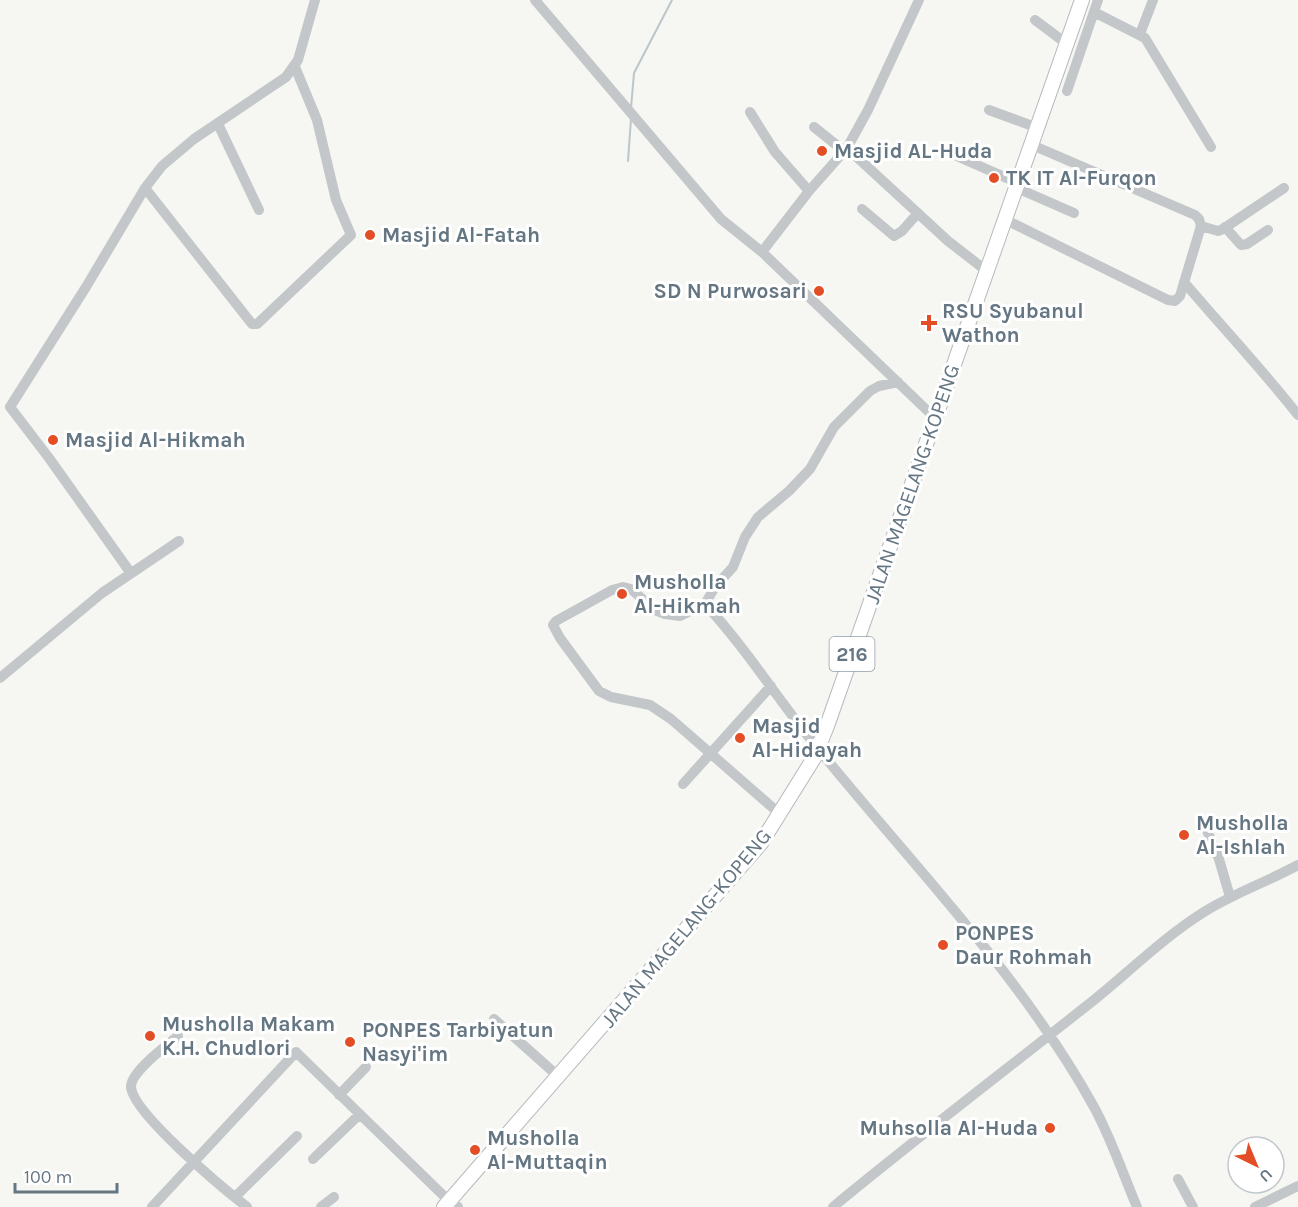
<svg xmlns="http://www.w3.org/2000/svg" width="1298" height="1207" viewBox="0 0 1298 1207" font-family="Karla,sans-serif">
	<rect width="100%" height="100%" fill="#f6f6f2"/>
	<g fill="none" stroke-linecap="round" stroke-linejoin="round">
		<!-- stream -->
		<path stroke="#bbc6ca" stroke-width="2" d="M 631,108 L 634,73 L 672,0
			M 628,161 L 631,119"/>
		<defs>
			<path id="major" d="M 444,1207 L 761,843 L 814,758 L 827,726 C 911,483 998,242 1082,0"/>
		</defs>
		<!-- major casing -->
		<use href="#major" stroke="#b6babe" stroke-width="16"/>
		<!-- minor -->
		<path stroke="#c3c7ca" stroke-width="10" d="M 535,0 L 721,219 L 762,252
			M 919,0 L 868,110 L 847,148 L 809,191 L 762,252 L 934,417
			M 1094,12 L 1145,38 L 1211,147
			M 1035,20 L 1067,44
			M 1140,34 L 1153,0
			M 1067,91 L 1098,0
			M 989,110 L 1038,128
			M 750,112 L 775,152 L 809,191
			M 218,124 L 259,210
			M 814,127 L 844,151
			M 847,148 L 948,241 L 988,272
			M 943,150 L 1018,183
			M 145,188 L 252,324 L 257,324 L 351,235 L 336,200 L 317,120 L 295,67
			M 1017,188 L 1074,213
			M 862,209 L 894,236 L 902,231 L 918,213
			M 1006,220 L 1168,300 L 1175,301 L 1180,296 L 1201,226 L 1199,219 L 1195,215 L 1032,145
			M 1201,226 L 1218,231 L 1223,229 L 1284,188
			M 1225,227 L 1241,245 L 1247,244 L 1268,230
			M 1184,282 C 1222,327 1262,369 1298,415
			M 130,572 L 49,458 L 10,407 L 86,287 L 145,188 L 162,166 L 194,139 L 286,77 L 298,60 L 315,0
			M 705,604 C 747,649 780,703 820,751 C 914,867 1021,975 1094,1107 C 1111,1138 1123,1174 1137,1207
			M 0,678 L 102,593 L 179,541
			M 683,784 L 771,686
			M 780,814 L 671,719 L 650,705 L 611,697 L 599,691 L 560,638 L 553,625 L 556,621 L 612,590 L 623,587 L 631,589 L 655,610 L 665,614 L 680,616 L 705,604 L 715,587 L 733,567 L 745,537 L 758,517 L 789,491 L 810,469 L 834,427 L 870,391 L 879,386 L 898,382
			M 1203,821 L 1219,859 L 1230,897
			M 494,1019 L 559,1077
			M 178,1036 C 166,1046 132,1071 131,1086 C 130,1111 225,1190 247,1207
			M 339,1095 L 366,1067
			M 313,1159 L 360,1114
			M 1178,1179 L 1193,1207
			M 235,1197 L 297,1136
			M 152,1207 L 296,1052 L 449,1201 L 458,1207
			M 321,1207 L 334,1197
			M 833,1207 C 919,1136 1007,1069 1094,1000 C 1131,970 1164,937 1204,912 C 1234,893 1267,882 1298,865
			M 1255,1207 L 1298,1186"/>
		<!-- major -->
		<use href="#major" stroke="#fff" stroke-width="14"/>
	</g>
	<!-- markers -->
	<g fill="#e34e26" stroke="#fff" stroke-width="2">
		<circle cx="822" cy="151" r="6"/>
		<circle cx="994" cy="178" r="6"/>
		<circle cx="370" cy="235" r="6"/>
		<circle cx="819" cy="291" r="6"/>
		<path d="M926 314h6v6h6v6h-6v6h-6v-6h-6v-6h6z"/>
		<circle cx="53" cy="440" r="6"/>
		<circle cx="622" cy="594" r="6"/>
		<circle cx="740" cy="738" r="6"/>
		<circle cx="1184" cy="835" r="6"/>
		<circle cx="943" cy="945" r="6"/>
		<circle cx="150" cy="1036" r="6"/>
		<circle cx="350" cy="1042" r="6"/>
		<circle cx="1050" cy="1128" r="6"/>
		<circle cx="475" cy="1150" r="6"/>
	</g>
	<g text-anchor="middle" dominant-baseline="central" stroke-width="6" stroke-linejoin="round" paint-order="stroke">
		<!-- shield labels -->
		<rect fill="#fff" stroke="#939fa8" stroke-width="1.5" x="829.5" y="637" width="45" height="34" rx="4.5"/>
		<g font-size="20" font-weight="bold" fill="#657683">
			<text x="852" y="654">216</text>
		</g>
		<!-- poi labels -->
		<g font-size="21" font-weight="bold" fill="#657683" stroke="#fff" text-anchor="start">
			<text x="834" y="151">Masjid AL-Huda</text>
			<text x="1006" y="178">TK IT Al-Furqon</text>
			<text x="382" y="235">Masjid Al-Fatah</text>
			<text x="807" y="291" text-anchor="end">SD N Purwosari</text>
			<text x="942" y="311">RSU Syubanul<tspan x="942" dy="24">Wathon</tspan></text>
			<text x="65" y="440">Masjid Al-Hikmah</text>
			<text x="634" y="582">Musholla<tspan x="634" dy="24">Al-Hikmah</tspan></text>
			<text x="752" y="726">Masjid<tspan x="752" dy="24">Al-Hidayah</tspan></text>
			<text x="1196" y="823">Musholla<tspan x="1196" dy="24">Al-Ishlah</tspan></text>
			<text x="955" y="933">PONPES<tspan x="955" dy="24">Daur Rohmah</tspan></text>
			<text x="162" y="1024">Musholla Makam<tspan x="162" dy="24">K.H. Chudlori</tspan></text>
			<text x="362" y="1030">PONPES Tarbiyatun<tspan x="362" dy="24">Nasyi'im</tspan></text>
			<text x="1038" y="1128" text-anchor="end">Muhsolla Al-Huda</text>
			<text x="487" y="1138">Musholla<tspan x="487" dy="24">Al-Muttaqin</tspan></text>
		</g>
		<!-- street labels -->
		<g font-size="21" fill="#657683" stroke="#fff">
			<text transform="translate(912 484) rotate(-71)">JALAN MAGELANG-KOPENG</text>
			<text transform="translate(686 928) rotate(-50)">JALAN MAGELANG-KOPENG</text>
		</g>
	</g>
	<!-- north arrow -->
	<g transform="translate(1256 1165) rotate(137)"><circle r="28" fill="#ffffff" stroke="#c1c8cd" stroke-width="1.5"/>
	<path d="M0-4.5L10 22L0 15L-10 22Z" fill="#e34e26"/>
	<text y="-9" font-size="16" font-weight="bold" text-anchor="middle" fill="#657683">U</text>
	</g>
	<!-- scale -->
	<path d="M15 1183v9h102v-9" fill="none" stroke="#657683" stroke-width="3"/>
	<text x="24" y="1183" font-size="18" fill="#657683" stroke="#ffffff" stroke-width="4.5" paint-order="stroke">100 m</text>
</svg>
